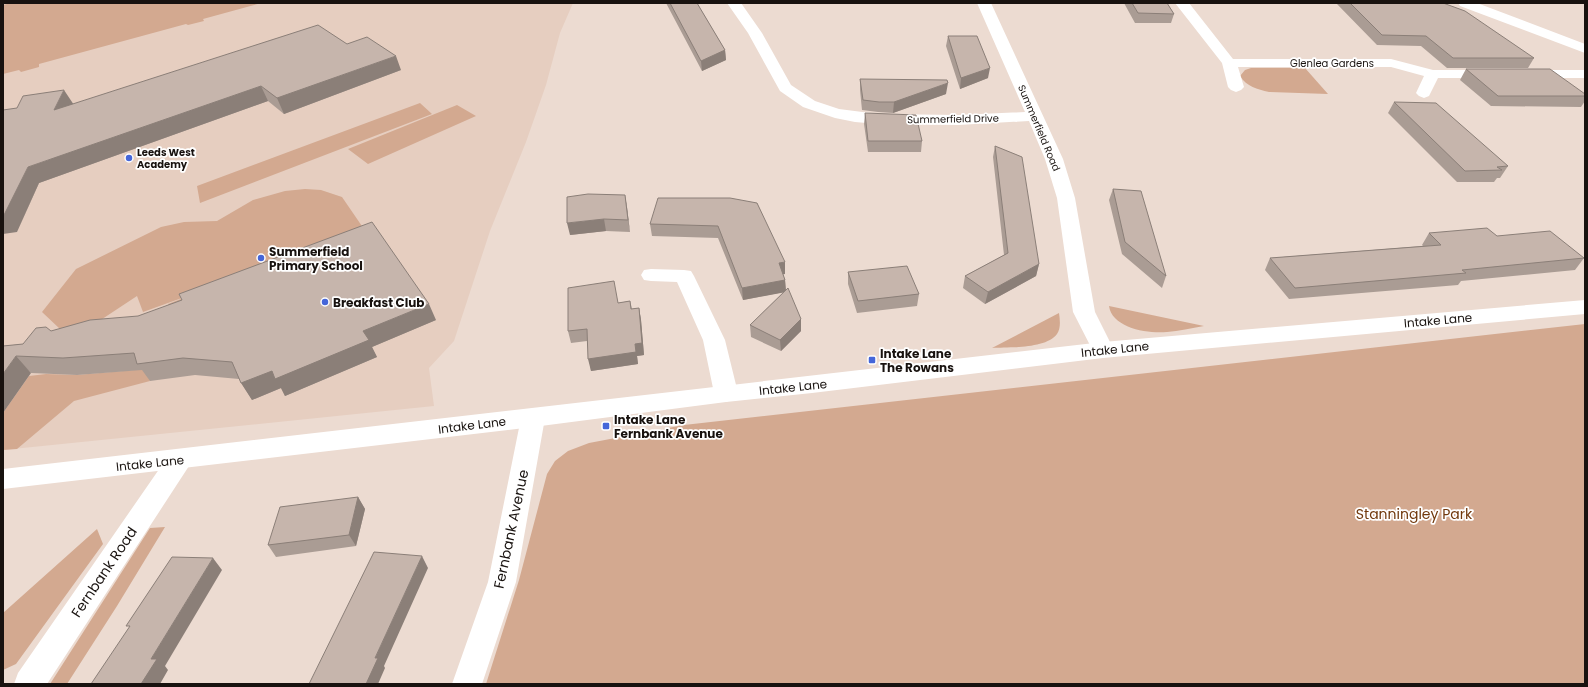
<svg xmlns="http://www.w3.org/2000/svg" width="1588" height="687" viewBox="0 0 1588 687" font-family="Poppins,sans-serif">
	<rect width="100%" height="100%" fill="#ecdbd1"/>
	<!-- built -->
	<path fill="#e6cec0" d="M 3,3 L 573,3 L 560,33 L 546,85 L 526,142 L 490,231 L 454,341 L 429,368 L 434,406 L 3,450 Z"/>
	<!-- green -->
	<path fill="#d3a990" d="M 11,3 L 261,3 L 203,19 L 204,21 L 188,25 L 186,24 L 39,64 L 39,67 L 21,72 L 19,70 L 3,74 L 3,5 Z
		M 1251,68 L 1305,68 L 1328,94 L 1269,92 C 1257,89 1247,87 1240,76 L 1245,70 Z
		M 420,103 L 432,114 L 200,203 L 197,186 Z
		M 457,105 L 476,116 L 368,164 L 348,149 Z
		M 305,189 L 321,190 L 342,197 L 366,232 L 171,314 L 168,304 L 204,290 L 143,312 L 137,296 L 78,335 L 60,329 L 42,312 L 76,269 L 161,227 L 184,222 L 217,221 L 253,200 L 285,191 Z
		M 1109,306 L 1204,326 C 1191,328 1179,331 1167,332 C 1148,334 1112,328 1109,306 Z
		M 1059,313 C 1060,320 1061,328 1057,334 C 1046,349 1009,347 992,348 Z
		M 1585,324 L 1585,684 L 486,684 L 519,580 L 547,474 L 555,461 L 568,451 L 589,443 L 684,425 Z
		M 146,369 L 150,381 L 74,401 L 17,449 L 3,450 L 3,413 L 29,376 L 46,374 L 77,375 Z
		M 165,527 L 117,606 L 67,684 L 50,684 L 150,528 Z
		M 97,529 L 103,544 L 16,664 L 3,670 L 3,613 Z"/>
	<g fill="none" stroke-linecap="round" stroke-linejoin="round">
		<!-- street -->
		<path fill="#fff" fill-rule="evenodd" d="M 727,3 L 741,3 L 762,33 L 791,85 L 815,101 L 839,109 L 878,114 L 958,115 L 1025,112 L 977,3 L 991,3 L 1063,159 L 1075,198 L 1095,312 L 1114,350 L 1111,355 L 1103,358 L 1095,355 L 1073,312 L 1057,198 L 1045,159 L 1029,121 L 958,125 L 878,124 L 855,122 L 835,118 L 803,107 L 780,91 L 748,33 Z
			M 1175,3 L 1189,3 L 1233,59 L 1391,59 L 1433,70 L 1494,70 L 1499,71 L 1501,74 L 1499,77 L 1494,78 L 1438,78 L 1429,96 L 1424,98 L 1419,96 L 1416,93 L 1424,76 L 1391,67 L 1238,67 L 1244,87 L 1241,90 L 1236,92 L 1231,90 L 1228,87 L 1222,63 Z
			M 1526,70 L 1585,70 L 1585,78 L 1526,78 L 1521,77 L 1519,74 L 1521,71 Z
			M 651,269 L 684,270 L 691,271 L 694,276 L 725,340 L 738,393 L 734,399 L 726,402 L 718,399 L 714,393 L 703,340 L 677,282 L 651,281 L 644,280 L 641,275 L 644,270 Z
			M 533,409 L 541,412 L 545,418 L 516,582 L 482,684 L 452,684 L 488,582 L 521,418 L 525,412 Z
			M 180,449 L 189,452 L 193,459 L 189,466 L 47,684 L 14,684 L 18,673 L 171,452 Z"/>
		<!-- secondary -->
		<path fill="#fff" fill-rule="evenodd" d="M 1458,3 L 1477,3 L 1585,44 L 1585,53 L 1460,6 Z
			M 1585,300 L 1585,314 L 1103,358 L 812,393 L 726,402 L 533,427 L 3,489 L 3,469 L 1103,342 Z"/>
	</g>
	<!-- wall -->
	<path fill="#aa9c94" d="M 666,3 L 697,3 L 725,50 L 726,60 L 702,71 Z
		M 1124,3 L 1167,3 L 1174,14 L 1171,23 L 1135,23 Z
		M 1336,3 L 1443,3 L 1534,58 L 1528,68 L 1447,68 L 1421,46 L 1377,45 Z
		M 948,36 L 988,78 L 960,89 L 946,46 Z
		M 1466,69 L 1585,94 L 1585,101 L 1581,107 L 1491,106 L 1460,80 Z
		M 401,70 L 284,114 L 268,101 L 39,183 L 17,232 L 73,104 Z
		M 860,79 L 946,94 L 893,113 L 878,112 L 862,110 L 860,90 Z
		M 1394,102 L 1508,166 L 1500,178 L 1497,178 L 1494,182 L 1457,182 L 1388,113 Z
		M 865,113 L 922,141 L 921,152 L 868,152 L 864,124 Z
		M 995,146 L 1039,264 L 1036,276 L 985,304 L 963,288 L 965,276 L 1004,255 L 993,157 Z
		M 1113,189 L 1166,276 L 1162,288 L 1122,254 L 1109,200 Z
		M 625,195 L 630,232 L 606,231 L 570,235 Z
		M 757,203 L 785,274 L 783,274 L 785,280 L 786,291 L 801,331 L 781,351 L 751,337 L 750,325 L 784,292 L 743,300 L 718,238 L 652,236 L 650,224 Z
		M 1429,233 L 1497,236 L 1584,258 L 1575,270 L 1461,281 L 1458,285 L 1289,299 L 1265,270 L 1270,258 L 1423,246 L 1422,245 Z
		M 848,272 L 919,294 L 917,306 L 857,313 L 848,284 Z
		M 630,301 L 632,309 L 639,308 L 641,320 L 644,355 L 637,356 L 638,364 L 591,371 L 587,341 L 571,343 L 568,331 L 618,303 Z
		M 436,320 L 372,347 L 377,357 L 285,396 L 281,388 L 252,400 L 239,379 L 195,375 L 150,381 L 142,370 L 77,375 L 31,373 L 3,346 L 23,344 L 51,331 Z
		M 358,497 L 365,509 L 356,546 L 276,557 L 268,545 Z"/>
	<!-- shaded-wall -->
	<path fill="#8b7f78" d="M 725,50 L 726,60 L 702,71 L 701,61 Z
		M 396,56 L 401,70 L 284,114 L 277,98 Z
		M 990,68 L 988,78 L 960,89 L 961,78 Z
		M 948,83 L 946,94 L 893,113 L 894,102 Z
		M 261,86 L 268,101 L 39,183 L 17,232 L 3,234 L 3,216 L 28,167 Z
		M 64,90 L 74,105 L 54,110 Z
		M 625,195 L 627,207 L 630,232 L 628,220 Z
		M 604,219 L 606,231 L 570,235 L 567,223 Z
		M 785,262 L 785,274 L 779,275 L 779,263 Z
		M 1039,264 L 1036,276 L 985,304 L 988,292 Z
		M 785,280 L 786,292 L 743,300 L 742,288 Z
		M 429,304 L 436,320 L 372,347 L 377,357 L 285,396 L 281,388 L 252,400 L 241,383 L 363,331 Z
		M 639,308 L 641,320 L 644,355 L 637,356 L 638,364 L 591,371 L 588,359 L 635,344 Z
		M 801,319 L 801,331 L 781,351 L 780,340 Z
		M 16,356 L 31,373 L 3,413 L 3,374 Z
		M 358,497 L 365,509 L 356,546 L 349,535 Z
		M 422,556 L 428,568 L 384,666 L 385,668 L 378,684 L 366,684 L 375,658 Z
		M 213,558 L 222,570 L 165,666 L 168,670 L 160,684 L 141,684 L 151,659 Z"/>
	<!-- building -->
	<path fill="#c6b5ac" stroke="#8b7f78" d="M 670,3 L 697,3 L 725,50 L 701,61 Z
		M 1132,3 L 1167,3 L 1174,14 L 1138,13 Z
		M 1350,3 L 1443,3 L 1465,11 L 1534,58 L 1453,58 L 1426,36 L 1382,35 Z
		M 318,25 L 347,44 L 367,37 L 396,56 L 277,98 L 261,86 L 28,167 L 4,215 L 3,216 L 3,110 L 17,108 L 23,96 L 64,90 L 54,110 Z
		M 948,36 L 977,36 L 990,68 L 961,78 Z
		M 1466,69 L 1550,69 L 1585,94 L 1585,96 L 1498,96 Z
		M 860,79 L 947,80 L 948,83 L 894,102 L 879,102 L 863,100 Z
		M 1394,102 L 1436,103 L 1508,166 L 1497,167 L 1502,170 L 1465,171 Z
		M 865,113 L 916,115 L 922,141 L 868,141 Z
		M 995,146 L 1022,157 L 1039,264 L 988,292 L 965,276 L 1008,253 Z
		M 1113,189 L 1141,191 L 1166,276 L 1125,242 Z
		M 588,194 L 625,195 L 628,220 L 604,219 L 567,223 L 567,197 Z
		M 658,198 L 730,198 L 757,203 L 785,262 L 779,263 L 785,280 L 742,288 L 718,226 L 650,224 Z
		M 372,222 L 429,304 L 363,331 L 369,340 L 275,379 L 272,371 L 241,383 L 232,362 L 183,358 L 137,364 L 134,353 L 63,358 L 16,356 L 3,374 L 3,346 L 23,344 L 36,328 L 46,327 L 51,331 L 90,320 L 138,316 L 182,300 L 179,294 Z
		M 1487,228 L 1497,236 L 1550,231 L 1584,258 L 1462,270 L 1466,273 L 1295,288 L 1270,258 L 1441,245 L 1429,233 Z
		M 907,266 L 919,294 L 858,301 L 848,272 Z
		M 614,281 L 618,303 L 630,301 L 631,309 L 639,308 L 642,343 L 635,344 L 636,352 L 588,359 L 587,329 L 568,331 L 568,288 Z
		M 788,288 L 801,319 L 780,340 L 750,325 Z
		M 358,497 L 349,535 L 268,545 L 280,507 Z
		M 374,552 L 422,556 L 375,658 L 378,658 L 366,684 L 309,684 Z
		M 172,557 L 213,558 L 151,659 L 157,659 L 141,684 L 91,684 L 130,626 L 126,626 Z"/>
	<!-- markers -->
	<g fill="#4566d9" stroke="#fff" stroke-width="1.5">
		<circle cx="129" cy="158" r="4"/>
		<circle cx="261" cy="258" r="4"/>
		<circle cx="325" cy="302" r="4"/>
		<rect x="868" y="356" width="8" height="8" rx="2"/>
		<rect x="602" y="422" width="8" height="8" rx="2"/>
	</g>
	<g text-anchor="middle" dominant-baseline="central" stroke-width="3.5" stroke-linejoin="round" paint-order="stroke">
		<!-- far-street labels -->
		<g font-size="10" fill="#18120f" stroke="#fff">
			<text x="1332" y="63">Glenlea Gardens</text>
			<text transform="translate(953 119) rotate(-1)">Summerfield Drive</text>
			<text transform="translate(1039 128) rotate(67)">Summerfield Road</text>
		</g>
		<!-- far-poi labels -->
		<g font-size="10" font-weight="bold" fill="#18120f" stroke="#fff" text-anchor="start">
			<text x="137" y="152">Leeds West<tspan x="137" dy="12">Academy</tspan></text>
		</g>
		<!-- poi labels -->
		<g font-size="12" font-weight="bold" fill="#18120f" stroke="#fff" text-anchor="start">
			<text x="269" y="251">Summerfield<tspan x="269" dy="14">Primary School</tspan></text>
			<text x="333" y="302">Breakfast Club</text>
			<text x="880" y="353">Intake Lane<tspan x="880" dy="14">The Rowans</tspan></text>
			<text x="614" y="419">Intake Lane<tspan x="614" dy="14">Fernbank Avenue</tspan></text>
		</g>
		<!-- street labels -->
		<g font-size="12" fill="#18120f" stroke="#fff">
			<text transform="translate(1438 320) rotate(-5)">Intake Lane</text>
			<text transform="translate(1115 349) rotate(-6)">Intake Lane</text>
			<text transform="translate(793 387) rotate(-6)">Intake Lane</text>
			<text transform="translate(472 425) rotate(-7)">Intake Lane</text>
			<text transform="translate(150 463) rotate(-6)">Intake Lane</text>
		</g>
		<!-- near-park labels -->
		<g font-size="14" fill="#71380c" stroke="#fff">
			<text x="1414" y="514">Stanningley Park</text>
		</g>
		<!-- near-street labels -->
		<g font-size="14" fill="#18120f" stroke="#fff">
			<text transform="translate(511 529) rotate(-78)">Fernbank Avenue</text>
			<text transform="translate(104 572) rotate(-56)">Fernbank Road</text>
		</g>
	</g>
	<!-- border -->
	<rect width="1588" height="687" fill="none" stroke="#18120f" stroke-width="8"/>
</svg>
